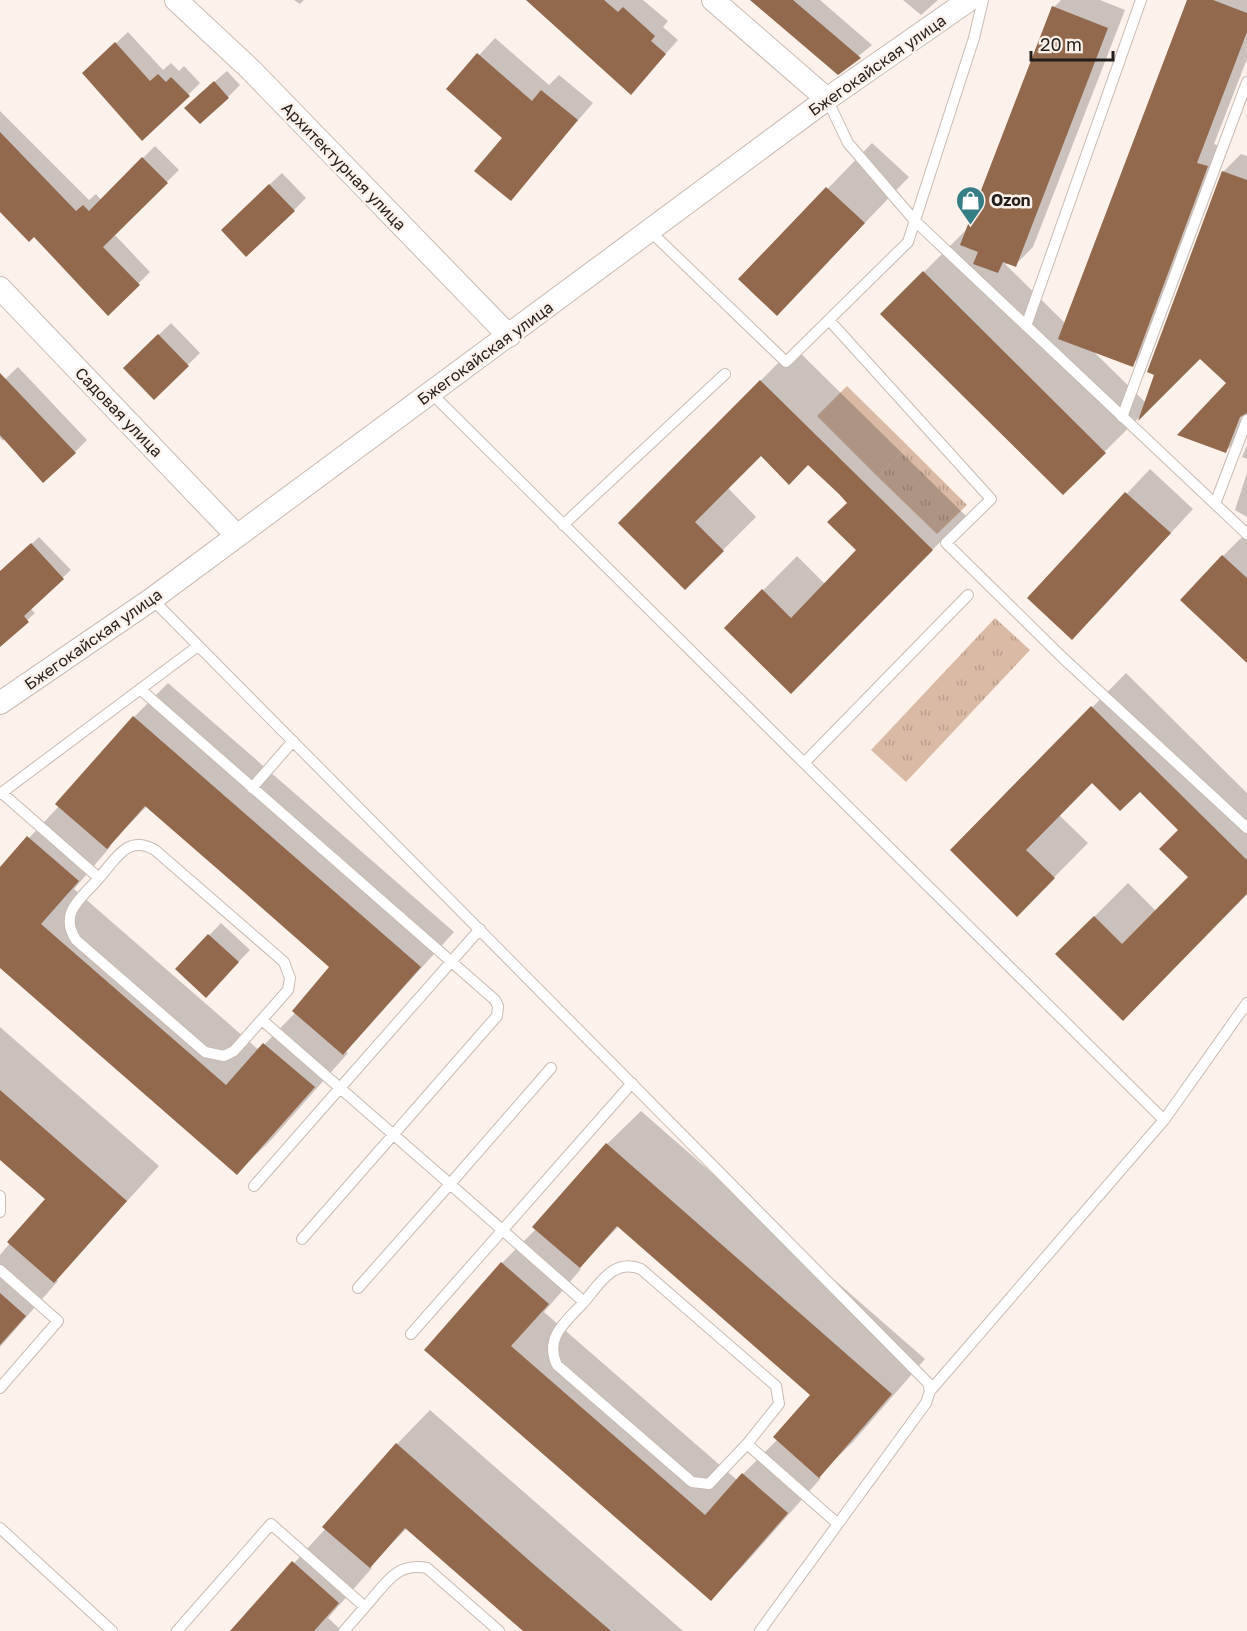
<svg xmlns="http://www.w3.org/2000/svg" width="1247" height="1631" viewBox="0 0 1247 1631" font-family="'Golos Text',sans-serif">
	<defs>
		<pattern id="park-tufts" width="24" height="20" patternUnits="userSpaceOnUse" patternTransform="scale(1.5)"><rect width="24" height="20" fill="#dabaa4"/><path d="M3 7l-1-3M5 7V3M7 7l1-3M15 17l-1-3M17 17v-4M19 17l1-3" fill="none" stroke="#bb9f8d"/></pattern>
	</defs>
	<rect width="100%" height="100%" fill="#fdf2eb"/>
	<!-- park -->
	<path fill="url(#park-tufts)" d="M 908,446 L 967,505 L 937,534 L 878,477 Z
		M 995,618 L 1030,650 L 906,782 L 871,750 Z"/>
	<!-- pitch -->
	<path fill="#dabaa4" d="M 847,386 L 908,446 L 878,477 L 817,416 Z"/>
	<!-- shadow -->
	<path fill="#0003" fill-rule="evenodd" d="M 294,0 L 304,0 L 300,4 Z
		M 526,0 L 643,0 L 668,21 L 663,27 L 678,40 L 631,93 Z
		M 750,0 L 820,0 L 872,45 L 838,73 Z
		M 903,0 L 938,0 L 921,15 Z
		M 1061,0 L 1100,0 L 1125,10 L 1033,247 L 1015,265 L 1005,264 L 1066,324 L 1188,0 L 1247,0 L 1247,59 L 1214,144 L 1225,148 L 1150,347 L 1132,365 L 1093,351 L 1146,403 L 1223,172 L 1241,154 L 1247,156 L 1247,426 L 1244,433 L 1226,451 L 1228,383 L 1200,357 L 1063,493 L 882,314 L 969,227 L 1054,7 Z
		M 128,32 L 163,70 L 171,63 L 179,71 L 184,66 L 200,83 L 188,95 L 84,73 Z
		M 495,38 L 549,85 L 559,75 L 593,103 L 510,199 L 504,138 L 448,89 Z
		M 227,71 L 240,85 L 228,97 L 198,96 Z
		M 0,111 L 89,200 L 96,194 L 101,200 L 155,146 L 179,170 L 114,234 L 150,272 L 108,314 L 34,234 L 0,209 Z
		M 872,143 L 909,177 L 777,314 L 740,279 Z
		M 282,173 L 306,198 L 294,210 L 234,218 Z
		M 171,323 L 200,353 L 154,398 L 125,368 Z
		M 794,347 L 966,516 L 791,692 L 726,628 L 797,556 L 825,584 L 858,550 L 849,503 L 808,463 L 761,454 L 728,488 L 756,517 L 685,588 L 620,523 Z
		M 18,367 L 87,440 L 75,452 L 5,438 L 3,441 L 0,438 L 0,384 Z
		M 1247,445 L 1247,459 L 1242,457 Z
		M 1150,469 L 1193,509 L 1096,614 L 1029,598 Z
		M 1247,473 L 1247,517 L 1235,510 Z
		M 1247,532 L 1247,661 L 1223,556 Z
		M 39,537 L 71,570 L 30,608 L 35,613 L 0,645 L 0,573 Z
		M 1126,673 L 1247,793 L 1247,893 L 1123,1018 L 1057,954 L 1128,883 L 1156,911 L 1190,877 L 1180,830 L 1140,790 L 1092,781 L 1059,815 L 1088,843 L 1017,915 L 952,850 Z
		M 168,683 L 454,932 L 346,1051 L 348,1053 L 271,1140 L 237,1173 L 0,966 L 0,869 L 60,805 L 57,803 L 134,717 ZM 147,806 L 331,967 L 296,1012 L 259,1050 L 74,889 L 111,846 L 109,845 Z
		M 221,923 L 250,950 L 217,984 L 177,969 Z
		M 0,1027 L 159,1166 L 56,1279 L 58,1281 L 0,1347 L 0,1255 L 47,1199 L 0,1158 Z
		M 641,1111 L 925,1359 L 853,1442 L 818,1476 L 821,1478 L 744,1565 L 711,1599 L 426,1350 L 502,1263 L 537,1228 L 607,1144 ZM 619,1226 L 812,1395 L 778,1439 L 737,1480 L 544,1312 L 581,1269 L 579,1267 Z
		M 430,1410 L 683,1631 L 525,1631 L 407,1528 L 370,1566 L 372,1568 L 328,1618 L 342,1631 L 232,1631 L 326,1528 L 397,1444 Z"/>
	<!-- building -->
	<path fill="#92694d" d="M 526,0 L 604,0 L 618,12 L 623,7 L 655,36 L 651,41 L 666,54 L 631,95 Z
		M 750,0 L 793,0 L 861,58 L 838,75 Z
		M 1187,0 L 1213,0 L 1247,13 L 1247,32 L 1197,163 L 1208,166 L 1133,367 L 1058,339 Z
		M 1052,6 L 1108,28 L 1016,267 L 1003,262 L 998,273 L 973,264 L 978,252 L 960,245 Z
		M 115,42 L 150,81 L 158,74 L 166,82 L 171,77 L 190,96 L 142,141 L 82,73 Z
		M 477,53 L 532,101 L 541,90 L 578,120 L 511,201 L 474,171 L 502,138 L 446,89 Z
		M 214,81 L 229,98 L 200,124 L 184,108 Z
		M 0,132 L 76,211 L 83,205 L 89,211 L 142,157 L 168,183 L 103,247 L 140,285 L 108,316 L 34,237 L 29,242 L 0,212 Z
		M 1222,171 L 1247,180 L 1247,413 L 1240,417 L 1226,453 L 1177,435 L 1226,383 L 1200,359 L 1138,421 L 1154,375 L 1147,372 Z
		M 269,184 L 295,211 L 246,257 L 221,230 Z
		M 826,187 L 865,223 L 777,316 L 738,279 Z
		M 923,271 L 1106,453 L 1063,495 L 880,314 Z
		M 158,334 L 189,366 L 154,400 L 123,368 Z
		M 0,373 L 76,453 L 43,483 L 0,435 Z
		M 760,380 L 933,550 L 791,694 L 724,628 L 762,589 L 791,618 L 856,550 L 827,522 L 847,503 L 839,494 L 808,465 L 789,485 L 761,456 L 695,522 L 724,551 L 685,590 L 618,523 Z
		M 1125,492 L 1171,533 L 1072,640 L 1027,598 Z
		M 31,543 L 64,579 L 24,616 L 29,622 L 0,647 L 0,571 Z
		M 1222,555 L 1247,578 L 1247,663 L 1180,600 Z
		M 1091,706 L 1247,860 L 1247,894 L 1123,1021 L 1055,954 L 1094,916 L 1122,944 L 1188,877 L 1159,849 L 1178,830 L 1140,792 L 1120,811 L 1092,783 L 1026,850 L 1055,878 L 1017,917 L 950,850 Z
		M 133,716 L 421,967 L 343,1055 L 292,1011 L 329,967 L 237,886 L 145,806 L 107,849 L 55,804 Z
		M 27,836 L 79,881 L 41,924 L 226,1085 L 263,1043 L 315,1087 L 237,1175 L 0,968 L 0,867 Z
		M 208,934 L 239,962 L 206,998 L 175,969 Z
		M 0,1090 L 127,1201 L 54,1283 L 7,1242 L 45,1199 L 0,1160 Z
		M 606,1143 L 892,1394 L 819,1478 L 773,1437 L 810,1395 L 617,1226 L 580,1268 L 532,1227 Z
		M 501,1262 L 549,1304 L 511,1346 L 705,1515 L 742,1473 L 788,1513 L 711,1601 L 424,1350 Z
		M 0,1293 L 26,1316 L 0,1345 Z
		M 396,1443 L 540,1570 L 611,1631 L 523,1631 L 405,1528 L 370,1568 L 322,1527 Z
		M 292,1561 L 339,1603 L 314,1631 L 230,1631 Z"/>
	<g fill="none" stroke-linecap="round" stroke-linejoin="round">
		<defs>
			<path id="service" d="M 827,99 L 848,143 L 915,221 L 1247,534
				M 651,232 L 786,362 L 908,242 L 974,38 L 983,0
				M 829,320 L 991,499 L 946,543 L 1064,659 L 1247,828
				M 1026,326 L 1141,0
				M 431,393 L 1164,1120 L 930,1391
				M 1122,417 L 1247,82
				M 1215,504 L 1247,420
				M 563,525 L 725,374
				M 152,599 L 928,1383 L 930,1391 L 926,1403 L 760,1631
				M 140,689 L 495,1000 L 498,1006 L 497,1016 L 302,1239
				M 804,763 L 968,595
				M 252,788 L 293,741
				M 2,793 L 99,878 C 116,859 127,834 155,850 L 284,962 L 290,978 L 288,990 L 234,1051 L 224,1056 L 205,1052 L 76,940 C 58,912 82,898 99,878
				M 0,794 L 198,646
				M 262,1020 L 340,1088 L 480,929
				M 1164,1120 L 1247,1003
				M 254,1186 L 340,1088 L 450,1184 L 551,1068
				M 0,1196 L 0,1212
				M 0,1270 L 58,1321 L 0,1388
				M 358,1288 L 450,1184 L 584,1302 C 600,1283 614,1258 641,1269 L 776,1386 L 779,1404 L 747,1444 L 838,1524
				M 584,1302 C 566,1322 544,1337 557,1365 L 692,1482 L 709,1484 L 747,1444
				M 411,1334 L 632,1083
				M 0,1528 L 112,1631
				M 177,1631 L 271,1524 L 365,1607 C 385,1585 395,1562 427,1568 L 499,1631
				M 344,1631 L 365,1607"/>
			<path id="minor" d="M 176,0 L 251,70 L 509,336
				M 713,0 L 827,99
				M 0,288 L 237,536
				M 0,703 L 152,599 L 827,99 L 969,0"/>
		</defs>
		<!-- service casing -->
		<use href="#service" stroke="#c8bbb2" stroke-width="12"/>
		<!-- minor casing -->
		<use href="#minor" stroke="#c8bbb2" stroke-width="24"/>
		<!-- service -->
		<use href="#service" stroke="#fff" stroke-width="10"/>
		<!-- minor -->
		<use href="#minor" stroke="#fff" stroke-width="22"/>
	</g>
	<!-- icons -->
	<defs>
		<symbol id="shop-pin" viewBox="-11 -11 22 30"><path d="M0 17L-7.5 6A9.5 9.5 0 1 1 7.5 6Z" fill="#367e86" stroke="#fdf2eb"/><path d="M-5-2.5h2.3a2.7 3.5 0 0 1 5.4 0H5L5.5 6h-11ZM-1.5-2.5h3a1.5 2.3 0 0 0-3 0Z" fill="#fff"/></symbol>
	</defs>
	<g fill-rule="evenodd">
		<use href="#shop-pin" x="954" y="184" width="33" height="45"/>
	</g>
	<g text-anchor="middle" dominant-baseline="central" stroke-width="5" stroke-linejoin="round" paint-order="stroke">
		<!-- street labels -->
		<g font-size="16" fill="#241f1c" stroke="#fdf2eb">
			<text transform="translate(877 65) rotate(-35)">Бжегокайская улица</text>
			<text transform="translate(344 166) rotate(46)">Архитектурная улица</text>
			<text transform="translate(485 353) rotate(-36)">Бжегокайская улица</text>
			<text transform="translate(119 412) rotate(46)">Садовая улица</text>
			<text transform="translate(93 639) rotate(-35)">Бжегокайская улица</text>
		</g>
		<!-- poi labels -->
		<g font-size="16" font-weight="bold" fill="#241f1c" stroke="#fdf2eb" text-anchor="start">
			<text x="991" y="200">Ozon</text>
		</g>
	</g>
	<!-- scale -->
	<path d="M1031 51v9h82v-9" fill="none" stroke="#241f1c" stroke-width="3"/>
	<text x="1040" y="51" font-size="18" fill="#241f1c" stroke="#fdf2eb" stroke-width="4.5" paint-order="stroke">20 m</text>
</svg>
